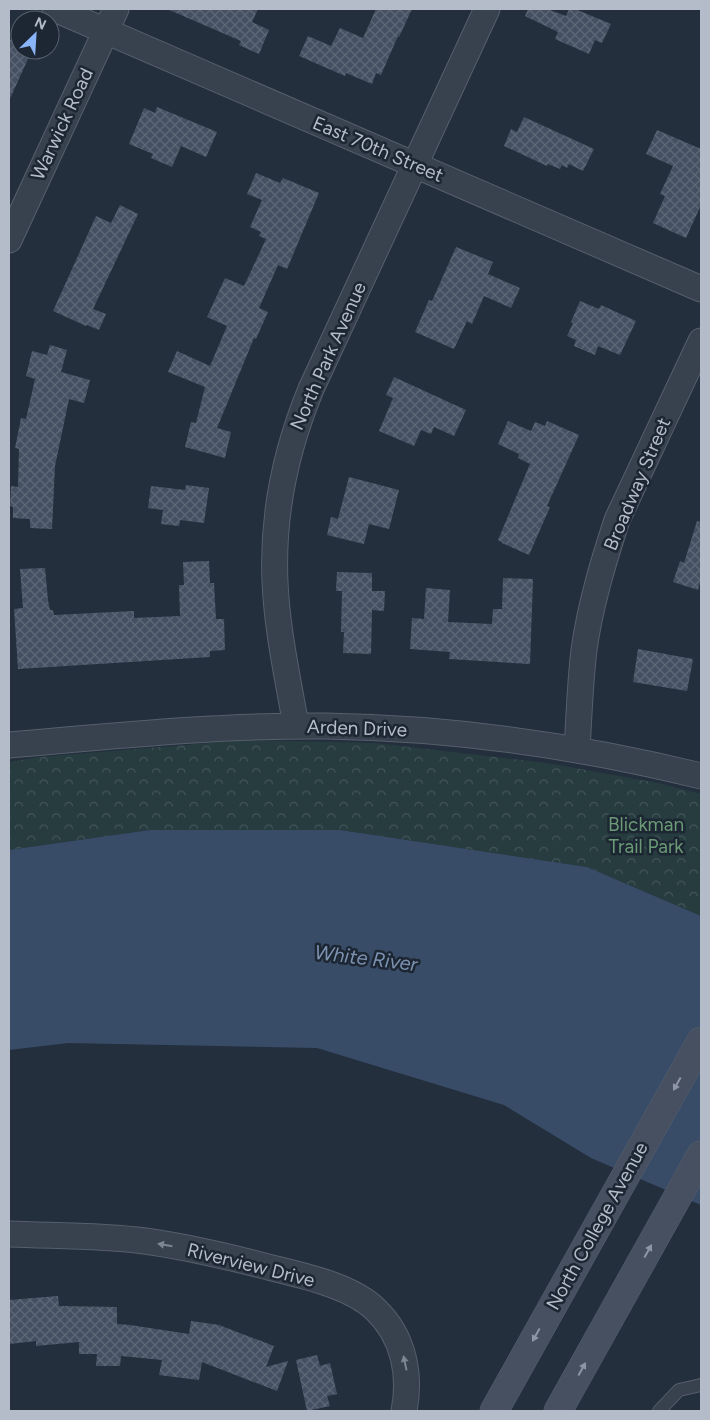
<svg xmlns="http://www.w3.org/2000/svg" width="710" height="1420" viewBox="0 0 710 1420" font-family="Figtree,sans-serif">
	<defs>
		<pattern id="forest-crowns" width="20" height="18" patternUnits="userSpaceOnUse" patternTransform="scale(1.25)"><rect width="20" height="18" fill="#263c3f"/><path d="M2 6a3 3 0 1 1 6 0M12 15a3 3 0 1 1 6 0" fill="none" stroke="#435659"/></pattern>
		<pattern id="building-cross-hatch" width="8" height="8" patternUnits="userSpaceOnUse" patternTransform="scale(1.25)"><rect width="8" height="8" fill="#455162"/><path d="M0 0l8 8M0 8l8-8" fill="none" stroke="#5d6877"/></pattern>
	</defs>
	<rect width="100%" height="100%" fill="#242f3e"/>
	<!-- forest -->
	<path fill="url(#forest-crowns)" d="M 246,740 L 375,743 L 547,763 L 658,783 L 701,794 L 701,916 L 587,867 L 340,830 L 150,830 L 9,850 L 9,762 L 39,757 Z"/>
	<!-- water -->
	<path fill="#394c67" d="M 150,830 L 340,830 L 587,867 L 701,916 L 701,1205 L 591,1158 L 504,1105 L 317,1048 L 68,1043 L 9,1050 L 9,850 Z"/>
	<!-- building -->
	<path fill="url(#building-cross-hatch)" d="M 167,9 L 258,9 L 252,22 L 269,30 L 259,54 L 239,45 L 241,41 Z
		M 376,9 L 412,9 L 399,37 L 398,36 L 381,75 L 376,73 L 372,84 L 346,73 L 345,76 L 299,56 L 308,36 L 331,46 L 340,28 L 363,38 Z
		M 528,9 L 547,9 L 566,16 L 569,9 L 575,9 L 611,24 L 602,43 L 595,40 L 589,54 L 555,39 L 558,32 L 525,16 Z
		M 9,39 L 20,44 L 20,50 L 32,50 L 9,101 Z
		M 157,107 L 217,132 L 206,157 L 181,146 L 172,167 L 151,158 L 153,154 L 129,144 L 144,108 L 155,113 Z
		M 524,117 L 594,149 L 583,171 L 569,164 L 567,168 L 562,165 L 560,169 L 548,164 L 547,166 L 504,146 L 511,129 L 517,132 Z
		M 657,130 L 701,149 L 701,205 L 686,238 L 653,223 L 665,196 L 660,194 L 673,166 L 646,154 Z
		M 256,173 L 280,183 L 283,178 L 319,193 L 287,269 L 278,265 L 259,308 L 268,312 L 256,339 L 254,338 L 217,428 L 231,432 L 225,458 L 185,447 L 191,422 L 196,423 L 205,387 L 168,372 L 177,351 L 210,366 L 227,326 L 207,317 L 225,278 L 244,286 L 266,239 L 259,236 L 261,232 L 250,227 L 262,200 L 247,194 Z
		M 120,205 L 138,214 L 93,309 L 106,314 L 99,330 L 87,325 L 86,326 L 53,311 L 96,216 L 111,223 Z
		M 456,247 L 493,262 L 488,274 L 520,288 L 511,308 L 484,296 L 472,324 L 467,321 L 454,349 L 415,332 L 429,300 L 432,301 Z
		M 580,301 L 599,309 L 601,305 L 636,321 L 620,355 L 598,346 L 595,355 L 574,346 L 576,340 L 567,336 L 573,323 L 571,322 Z
		M 50,345 L 67,350 L 61,372 L 90,380 L 84,403 L 69,399 L 55,466 L 52,529 L 30,528 L 30,519 L 13,518 L 13,507 L 10,506 L 11,486 L 18,487 L 19,449 L 15,448 L 21,418 L 26,419 L 35,379 L 26,376 L 32,351 L 47,355 Z
		M 394,377 L 466,410 L 454,436 L 434,427 L 431,434 L 421,430 L 414,446 L 379,431 L 393,398 L 386,395 Z
		M 508,421 L 531,431 L 535,422 L 545,426 L 547,421 L 579,435 L 547,506 L 550,507 L 529,555 L 502,543 L 502,542 L 498,540 L 530,464 L 518,458 L 519,454 L 498,444 Z
		M 349,477 L 399,490 L 389,529 L 369,524 L 364,544 L 327,535 L 331,517 L 338,519 Z
		M 186,485 L 209,488 L 204,523 L 180,520 L 179,526 L 161,524 L 163,510 L 148,508 L 151,486 L 185,490 Z
		M 697,521 L 701,522 L 701,578 L 698,590 L 673,582 L 680,561 L 684,563 Z
		M 209,561 L 210,583 L 214,583 L 216,619 L 224,619 L 225,650 L 210,651 L 210,657 L 18,669 L 14,609 L 23,608 L 20,569 L 45,568 L 48,600 L 50,610 L 53,610 L 54,615 L 134,611 L 134,618 L 180,616 L 179,585 L 184,585 L 183,562 Z
		M 337,572 L 372,573 L 372,591 L 385,591 L 384,611 L 372,610 L 371,654 L 343,653 L 344,632 L 341,632 L 342,591 L 336,591 Z
		M 503,578 L 533,579 L 530,664 L 449,659 L 450,652 L 410,649 L 412,618 L 424,619 L 426,588 L 450,590 L 448,622 L 492,624 L 493,609 L 502,609 Z
		M 638,649 L 693,659 L 687,691 L 633,682 Z
		M 58,1296 L 59,1306 L 117,1307 L 117,1324 L 130,1325 L 189,1334 L 191,1321 L 219,1325 L 274,1346 L 266,1367 L 288,1361 L 277,1391 L 202,1362 L 199,1380 L 159,1375 L 162,1360 L 121,1356 L 120,1366 L 96,1366 L 97,1354 L 79,1354 L 79,1342 L 36,1346 L 36,1341 L 9,1344 L 9,1300 Z
		M 317,1355 L 320,1366 L 330,1363 L 337,1394 L 327,1396 L 330,1406 L 307,1411 L 296,1360 Z"/>
	<g fill="none" stroke-linecap="round" stroke-linejoin="round">
		<defs>
			<path id="lane" d="M 659,1411 L 679,1390 L 701,1385"/>
			<path id="street" d="M 55,9 L 701,289
				M 9,240 L 116,9
				M 296,726 C 288,679 277,630 275,582 C 272,515 285,452 311,389 L 487,9
				M 9,745 C 114,736 220,725 326,726 C 452,728 579,746 701,776
				M 577,750 C 579,717 580,683 584,650 C 590,606 603,563 617,520 L 701,341
				M 9,1234 C 54,1236 100,1235 145,1241 C 188,1247 230,1257 272,1268 C 304,1276 352,1286 376,1310 C 404,1337 411,1375 404,1411"/>
			<path id="secondary" d="M 494,1411 L 701,1041
				M 558,1411 L 701,1155"/>
		</defs>
		<!-- lane casing -->
		<use href="#lane" stroke="#565f6c" stroke-width="14"/>
		<!-- street casing -->
		<use href="#street" stroke="#565f6c" stroke-width="27"/>
		<!-- secondary casing -->
		<use href="#secondary" stroke="#565f6c" stroke-width="29"/>
		<!-- lane -->
		<use href="#lane" stroke="#38414e" stroke-width="12"/>
		<!-- street -->
		<use href="#street" stroke="#38414e" stroke-width="25"/>
		<!-- secondary -->
		<use href="#secondary" stroke="#465061" stroke-width="28"/>
	</g>
	<!-- one-way arrows -->
	<defs><path id="oneway-solid" d="M-6-.8H1V-3.2L6.5 0L1 3.2V.8H-6Z" transform="scale(1.25)"/></defs>
	<g fill="#8e96a5">
		<use href="#oneway-solid" transform="translate(677 1084) rotate(119)"/>
		<use href="#oneway-solid" transform="translate(648 1251) rotate(-61)"/>
		<use href="#oneway-solid" transform="translate(536 1335) rotate(119)"/>
		<use href="#oneway-solid" transform="translate(582 1369) rotate(-61)"/>
	</g>
	<g fill="#7c8592">
		<use href="#oneway-solid" transform="translate(165 1245) rotate(-170)"/>
		<use href="#oneway-solid" transform="translate(405 1363) rotate(-102)"/>
	</g>
	<g text-anchor="middle" dominant-baseline="central" stroke-width="5" stroke-linejoin="round" paint-order="stroke">
		<!-- street labels -->
		<g font-size="19" fill="#b4bcc9" stroke="#1d2633">
			<text transform="translate(62 124) rotate(-65)">Warwick Road</text>
			<text transform="translate(378 149) rotate(23)">East 70th Street</text>
			<text transform="translate(328 356) rotate(-66)">North Park Avenue</text>
			<text transform="translate(637 484) rotate(-67)">Broadway Street</text>
			<text transform="translate(357 728) rotate(2)">Arden Drive</text>
			<text transform="translate(597 1226) rotate(-61)">North College Avenue</text>
			<text transform="translate(251 1265) rotate(14)">Riverview Drive</text>
		</g>
		<!-- park labels -->
		<g font-size="19" fill="#6b9a76" stroke="#1d2633">
			<text x="646" y="824">Blickman<tspan x="646" dy="22">Trail Park</tspan></text>
		</g>
		<!-- water labels -->
		<g font-size="20" font-style="italic" fill="#7c92b1" stroke="#1d2633">
			<text transform="translate(366 958) rotate(7)">White River</text>
		</g>
	</g>
	<!-- border -->
	<rect width="710" height="1420" fill="none" stroke="#b4bcc9" stroke-width="20"/>
	<!-- north arrow -->
	<g transform="translate(35 35) rotate(25)"><circle r="24" fill="#1d2633" stroke="#59626f"/>
	<path d="M0-4L9 19L0 12L-9 19Z" fill="#8ab4f8"/>
	<text y="-8" font-size="14" font-weight="bold" text-anchor="middle" fill="#b4bcc9">N</text>
	</g>
</svg>
